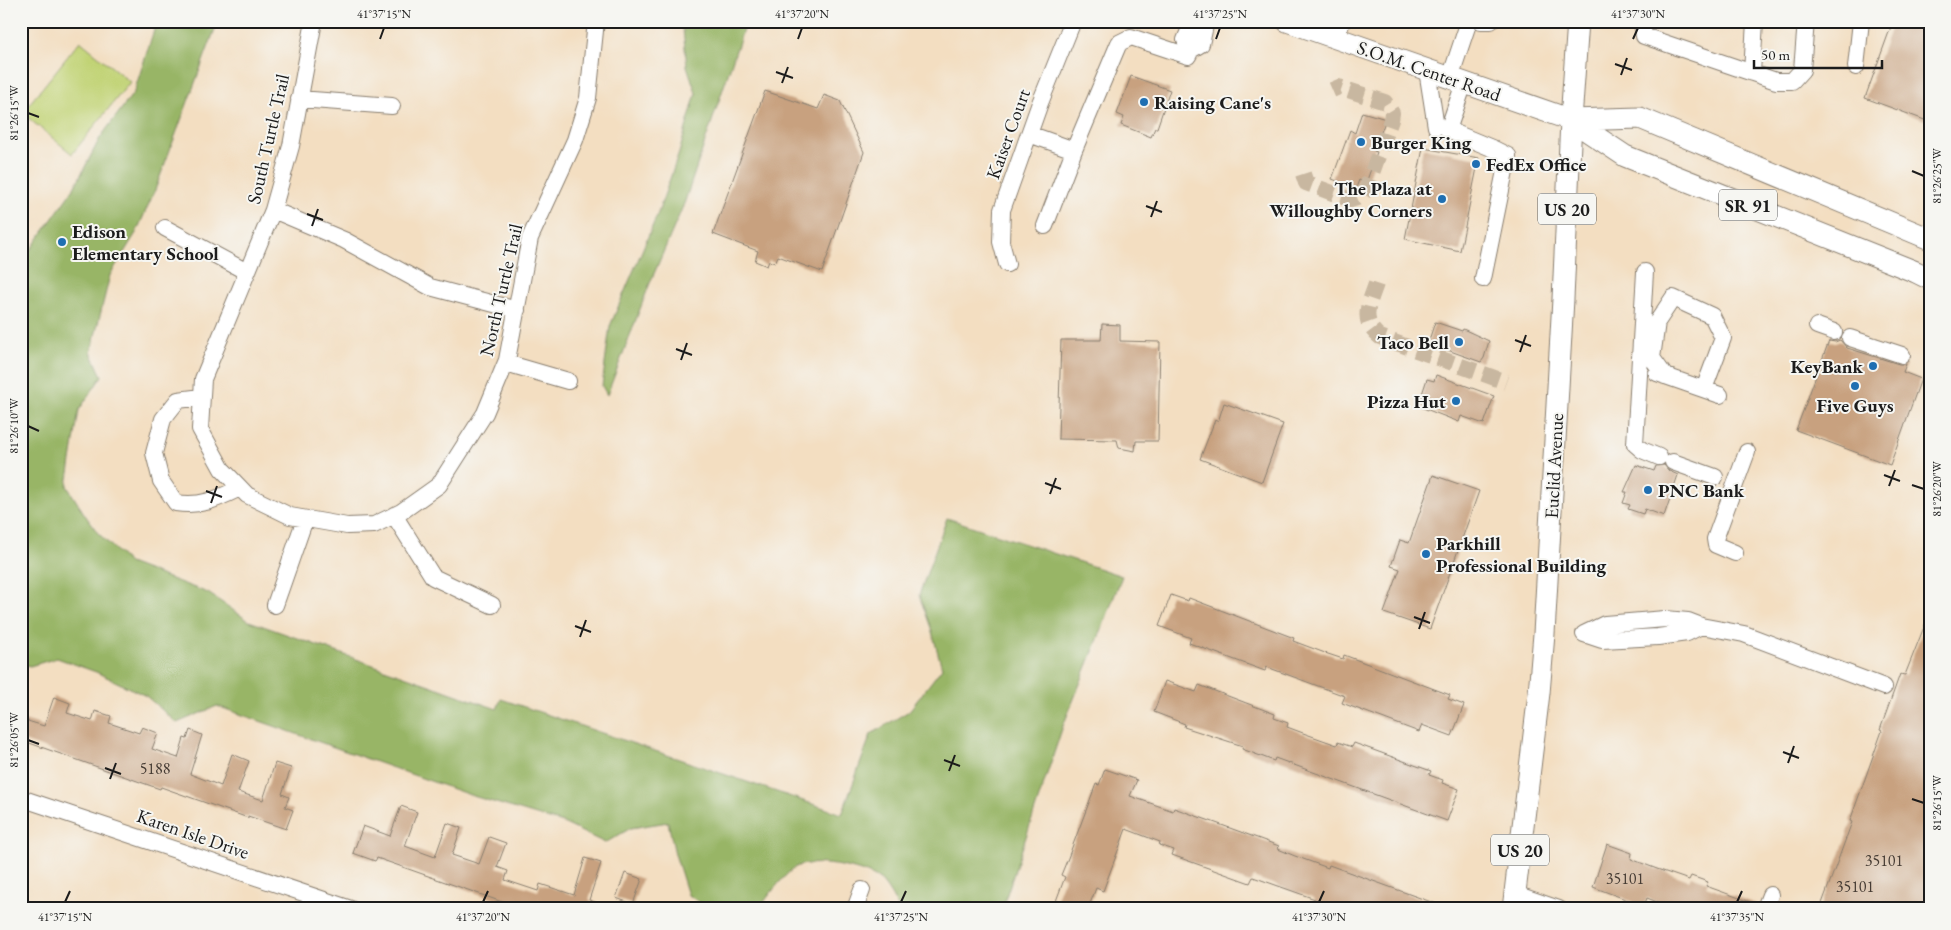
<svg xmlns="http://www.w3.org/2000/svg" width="1951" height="930" viewBox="0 0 1951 930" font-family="'EB Garamond',serif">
	<rect width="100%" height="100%" fill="#f6f6f2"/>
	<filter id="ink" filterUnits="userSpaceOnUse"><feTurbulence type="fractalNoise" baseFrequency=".02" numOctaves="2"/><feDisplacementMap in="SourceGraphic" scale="10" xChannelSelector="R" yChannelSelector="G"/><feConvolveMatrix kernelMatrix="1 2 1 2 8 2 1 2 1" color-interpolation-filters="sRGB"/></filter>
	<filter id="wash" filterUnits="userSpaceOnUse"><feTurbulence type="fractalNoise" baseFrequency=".0096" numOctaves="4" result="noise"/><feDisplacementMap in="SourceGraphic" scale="20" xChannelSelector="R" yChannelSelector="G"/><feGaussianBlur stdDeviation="1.12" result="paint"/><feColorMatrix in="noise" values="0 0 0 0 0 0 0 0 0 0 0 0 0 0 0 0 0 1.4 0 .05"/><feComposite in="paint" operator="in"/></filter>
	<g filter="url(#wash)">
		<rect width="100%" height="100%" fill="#f3dec1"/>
		<!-- green -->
		<path fill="#c1d375" stroke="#6e7848" d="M 80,41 L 130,82 L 72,154 L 22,113 Z"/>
		<!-- forest -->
		<path fill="#98b566" stroke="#5a6841" d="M 157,21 L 218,21 L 155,190 L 136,233 L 110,275 L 91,352 L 102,376 L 79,410 L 67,486 L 85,515 L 98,533 L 129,563 L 208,593 L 249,621 L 497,709 L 501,699 L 842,814 L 871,734 L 909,711 L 942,668 L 931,628 L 919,595 L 947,518 L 1122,576 L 1100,634 L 1063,726 L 1002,909 L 899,909 C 894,900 889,890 883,883 C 870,868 815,859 798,866 C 787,870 766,899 759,909 L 710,909 L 688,895 L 675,854 L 668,822 L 631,828 L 605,843 L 563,823 L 473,796 L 217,706 L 177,723 L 146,696 L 96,672 L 57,658 L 30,666 L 21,664 L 21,263 L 74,188 L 100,138 L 134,92 Z
			M 682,21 L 746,21 L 684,204 L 650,283 L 607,395 L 602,386 L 610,326 L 658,213 L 679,153 L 696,93 L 687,66 Z"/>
		<g id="blocks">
			<!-- building -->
			<path fill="#c8a17f" d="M 1893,21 L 1930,21 L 1930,122 L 1865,98 Z
				M 1131,76 L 1170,90 L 1157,128 L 1155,128 L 1151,137 L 1121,125 L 1124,117 L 1117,114 Z
				M 765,91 L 818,109 L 824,95 L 840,101 L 864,152 L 822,272 L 778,256 L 775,263 L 769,261 L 767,266 L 755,261 L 758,251 L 713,234 Z
				M 1362,112 L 1386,119 L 1374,151 L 1377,152 L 1366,183 L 1359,180 L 1356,188 L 1332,179 L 1350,130 L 1355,133 Z
				M 1423,148 L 1479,158 L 1460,251 L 1405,239 Z
				M 1435,322 L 1462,331 L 1463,329 L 1489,341 L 1484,358 L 1481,362 L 1428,343 Z
				M 1102,324 L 1120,325 L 1120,341 L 1160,342 L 1158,441 L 1136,441 L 1135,451 L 1119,448 L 1117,440 L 1058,439 L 1061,340 L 1101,340 Z
				M 1840,340 L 1847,348 L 1899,364 L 1906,364 L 1903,372 L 1921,379 L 1890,465 L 1796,430 L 1829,341 L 1835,342 Z
				M 1436,375 L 1494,396 L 1484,424 L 1461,416 L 1459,422 L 1418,406 L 1427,379 L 1434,381 Z
				M 1224,403 L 1283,424 L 1262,482 L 1200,459 L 1215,420 L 1218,422 Z
				M 1636,465 L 1654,471 L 1656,466 L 1664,465 L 1669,471 L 1678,475 L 1664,516 L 1645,509 L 1643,514 L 1628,509 L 1630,505 L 1623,503 L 1627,492 L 1624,492 Z
				M 1433,475 L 1479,491 L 1430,629 L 1384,613 L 1400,569 L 1391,566 L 1400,540 L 1409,543 Z
				M 1171,595 L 1188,601 L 1189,598 L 1294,638 L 1293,641 L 1325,653 L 1343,659 L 1344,655 L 1450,695 L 1448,699 L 1464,705 L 1452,736 L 1422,725 L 1419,732 L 1342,703 L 1345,696 L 1267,667 L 1265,671 L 1189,643 L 1191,638 L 1159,626 Z
				M 1928,617 L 1930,618 L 1930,909 L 1820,909 L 1852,822 L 1850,821 L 1882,731 L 1880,730 L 1900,674 L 1905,675 Z
				M 1165,681 L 1196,692 L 1199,685 L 1275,714 L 1274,718 L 1288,723 L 1287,727 L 1303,733 L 1337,745 L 1338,742 L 1352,747 L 1354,743 L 1431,771 L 1429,775 L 1443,780 L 1442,783 L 1459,789 L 1447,821 L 1275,758 L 1274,761 L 1242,749 L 1243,746 L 1184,727 L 1185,724 L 1154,712 Z
				M 54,697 L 70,703 L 67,713 L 92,721 L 95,711 L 111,716 L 109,723 L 139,733 L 142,727 L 158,733 L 152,749 L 178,758 L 184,738 L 187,739 L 190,730 L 202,735 L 190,774 L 221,786 L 232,754 L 249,761 L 238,792 L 263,800 L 275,763 L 291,768 L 282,794 L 289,797 L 285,807 L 293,810 L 286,829 L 248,816 L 248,818 L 226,810 L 161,787 L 160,789 L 21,740 L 21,719 L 44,726 Z
				M 1105,769 L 1137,780 L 1130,796 L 1173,811 L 1174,808 L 1227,827 L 1279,846 L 1278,849 L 1295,856 L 1328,868 L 1329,865 L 1445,907 L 1444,909 L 1333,909 L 1314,902 L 1315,899 L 1253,877 L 1250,883 L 1172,855 L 1174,850 L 1159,845 L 1160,842 L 1126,829 L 1103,891 L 1096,888 L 1088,909 L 1053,909 L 1065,877 L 1061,875 L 1068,858 L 1096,784 L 1099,785 Z
				M 401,806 L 417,812 L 405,846 L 435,857 L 447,823 L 461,828 L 452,855 L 479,864 L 489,837 L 506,843 L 497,867 L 508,871 L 505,880 L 538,891 L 540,884 L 574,895 L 585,858 L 601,863 L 589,900 L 607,906 L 607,909 L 522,909 L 377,858 L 375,861 L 353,853 L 363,826 L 390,836 Z
				M 1607,844 L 1632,853 L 1631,859 L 1657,869 L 1689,880 L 1691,876 L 1708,882 L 1706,886 L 1756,904 L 1755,909 L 1675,909 L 1647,898 L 1644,906 L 1593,887 Z
				M 625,873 L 642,879 L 633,904 L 616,898 Z"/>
		</g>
	</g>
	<g filter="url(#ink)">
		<use href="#blocks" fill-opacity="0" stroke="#887d6e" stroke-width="1"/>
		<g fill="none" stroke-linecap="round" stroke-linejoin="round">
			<!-- minor-tunnel -->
			<path stroke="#c8b7a0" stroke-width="16" stroke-dasharray="16 8" stroke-linecap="butt" d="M 1303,174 L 1306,183 L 1351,200 C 1360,198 1363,195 1367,187 L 1391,120 L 1392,113 L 1385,102 L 1339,87 L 1332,90
				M 1376,284 C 1369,305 1359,320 1380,337 L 1506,382"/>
			<defs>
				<path id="minor" d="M 314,21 L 291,146 L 273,210 L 203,379 L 200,429 L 222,469 L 247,495 L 290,516 L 347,526 L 374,525 L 401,512 L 439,485 L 485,413 L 507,360 L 530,238 L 575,140 L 588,98 L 596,21
					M 1193,21 L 1185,40 L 1191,50 L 1201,44 L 1206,21
					M 1481,21 L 1491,21
					M 1642,21 L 1644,36 L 1776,81 L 1792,81 L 1802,70 L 1806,21
					M 1334,37 L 1343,21
					M 1856,67 L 1861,21
					M 1427,70 L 1436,127
					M 1752,73 L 1755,21
					M 1450,78 L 1469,21
					M 1464,83 L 1448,130 L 1494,149 L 1508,156 L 1483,279
					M 299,99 L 392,106
					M 1029,134 L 1074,150 L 1119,43 L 1131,37 L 1188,56 L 1191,50
					M 273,210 L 344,240 L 430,287 L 517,310
					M 1045,226 L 1074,150
					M 165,228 L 247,272
					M 1007,264 L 1001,242 L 1002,210 L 1040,103 L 1073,21
					M 1645,272 L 1635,444 L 1642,450 L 1659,457
					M 1817,326 L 1834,332
					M 1850,338 L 1902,355
					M 506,363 L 568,381
					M 1657,373 L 1720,395
					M 1665,376 L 1652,358 L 1657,322 L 1673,298 L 1712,316 L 1723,338 L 1704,389
					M 202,397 L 178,400 L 163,419 L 154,453 L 161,481 L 176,503 C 202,507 217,499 240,488
					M 1673,462 L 1715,477
					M 394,515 L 433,577 L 492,605
					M 1735,553 L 1716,545 L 1715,539 L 1747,452
					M 275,605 L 305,519
					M 1584,634 L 1605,624 L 1665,619 L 1688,621 L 1701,626 L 1744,634 L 1884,687
					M 1584,634 L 1602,640 L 1658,637 L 1687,633 L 1701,626
					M 21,798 L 351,909
					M 1515,894 L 1559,909
					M 1765,908 L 1770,895
					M 855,909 L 862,890"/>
				<path id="major" d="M 1287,21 L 1571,120 L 1625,156 L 1916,272 L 1930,279
					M 1571,120 L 1640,118 L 1930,239
					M 1513,909 L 1539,693 L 1544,634 L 1563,299 L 1571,120 L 1578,21"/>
			</defs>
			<!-- minor casing -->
			<use href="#minor" stroke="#887d6e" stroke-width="18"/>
			<!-- major casing -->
			<use href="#major" stroke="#887d6e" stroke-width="23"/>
			<!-- minor -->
			<use href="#minor" stroke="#fff" stroke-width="16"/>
			<!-- major -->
			<use href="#major" stroke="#fff" stroke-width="21"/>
		</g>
	</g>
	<!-- ticks -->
	<path fill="none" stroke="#1c1c1c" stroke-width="2" d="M 380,39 L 384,28M 798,39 L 802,28M 1216,39 L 1220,28M 1633,39 L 1638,28M 1615,64 L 1632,70M 776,72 L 793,78M 1621,75 L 1627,58M 782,83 L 788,67M 28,113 L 39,117M 1912,171 L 1924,176M 1146,206 L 1162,212M 307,214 L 323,220M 1151,217 L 1157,201M 312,226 L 318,209M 1515,340 L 1531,346M 676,349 L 692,355M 1520,352 L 1526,335M 681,360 L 687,343M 28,426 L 39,431M 1884,475 L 1900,481M 1045,483 L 1061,489M 1912,485 L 1924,489M 1889,486 L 1895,470M 206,491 L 222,497M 1050,494 L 1056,478M 211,503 L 217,486M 1414,617 L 1430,623M 575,626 L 591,632M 1419,629 L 1425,612M 580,637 L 586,620M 28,740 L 39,744M 1783,752 L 1799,758M 944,760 L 960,766M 1788,763 L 1794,746M 105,768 L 121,774M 949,771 L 955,755M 110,779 L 116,763M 1912,799 L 1924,803M 65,902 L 70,891M 483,902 L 488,891M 901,902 L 906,891M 1319,902 L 1324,891M 1737,902 L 1742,891"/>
	<!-- markers -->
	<g fill="#1f6fb2" stroke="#f6f6f2" stroke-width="2">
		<circle cx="1144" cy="102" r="5"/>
		<circle cx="1361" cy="142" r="5"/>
		<circle cx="1476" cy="164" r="5"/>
		<circle cx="1442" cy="199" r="5"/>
		<circle cx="62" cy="242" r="5"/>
		<circle cx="1459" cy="342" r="5"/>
		<circle cx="1873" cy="366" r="5"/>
		<circle cx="1855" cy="386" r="5"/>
		<circle cx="1456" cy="401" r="5"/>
		<circle cx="1648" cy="490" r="5"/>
		<circle cx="1426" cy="554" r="5"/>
	</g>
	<g text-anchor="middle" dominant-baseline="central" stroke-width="4" stroke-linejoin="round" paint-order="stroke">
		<!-- number labels -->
		<g font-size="16" fill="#473d35">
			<text x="155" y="768">5188</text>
			<text x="1884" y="860">35101</text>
			<text x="1625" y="878">35101</text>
			<text x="1855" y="886">35101</text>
		</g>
		<!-- shield labels -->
		<g fill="#f6f6f2" stroke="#5d5d5c" stroke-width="1">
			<rect x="1719" y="189.5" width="58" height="31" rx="4"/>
			<rect x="1538" y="193.5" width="58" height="31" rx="4"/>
			<rect x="1491" y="834.5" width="58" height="31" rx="4"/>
		</g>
		<g font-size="18" font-weight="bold" fill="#1c1c1c">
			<text x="1748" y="205">SR 91</text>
			<text x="1567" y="209">US 20</text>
			<text x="1520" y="850">US 20</text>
		</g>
		<!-- street labels -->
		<g font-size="19" fill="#1c1c1c" stroke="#f6f6f2">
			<text transform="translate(1429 71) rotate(19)">S.O.M. Center Road</text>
			<text transform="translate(1008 134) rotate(-70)">Kaiser Court</text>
			<text transform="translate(268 139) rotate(-77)">South Turtle Trail</text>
			<text transform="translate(501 290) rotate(-77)">North Turtle Trail</text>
			<text transform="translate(1554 466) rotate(-87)">Euclid Avenue</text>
			<text transform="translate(193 834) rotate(19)">Karen Isle Drive</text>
		</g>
		<!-- poi labels -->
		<g font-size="19" font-weight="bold" fill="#1c1c1c" stroke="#f6f6f2" text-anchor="start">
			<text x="1154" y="102">Raising Cane's</text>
			<text x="1371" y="142">Burger King</text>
			<text x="1486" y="164">FedEx Office</text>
			<text x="1432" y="188" text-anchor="end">The Plaza at<tspan x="1432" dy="22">Willoughby Corners</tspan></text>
			<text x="72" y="231">Edison<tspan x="72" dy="22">Elementary School</tspan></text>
			<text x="1449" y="342" text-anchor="end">Taco Bell</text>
			<text x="1863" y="366" text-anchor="end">KeyBank</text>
			<text x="1446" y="401" text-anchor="end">Pizza Hut</text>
			<text x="1855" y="405" text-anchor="middle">Five Guys</text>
			<text x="1658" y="490">PNC Bank</text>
			<text x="1436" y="543">Parkhill<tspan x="1436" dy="22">Professional Building</tspan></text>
		</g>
	</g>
	<!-- margin -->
	<rect width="1951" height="930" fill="none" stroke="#f6f6f2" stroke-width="55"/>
	<!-- scale -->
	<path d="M1754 60v8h128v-8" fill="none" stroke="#1c1c1c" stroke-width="2.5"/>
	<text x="1761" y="60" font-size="15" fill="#1c1c1c" stroke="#f6f6f2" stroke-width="4" paint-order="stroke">50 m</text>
	<rect x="28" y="28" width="1896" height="874" fill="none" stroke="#1c1c1c" stroke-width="2"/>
	<g font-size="12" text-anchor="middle" fill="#1c1c1c">
		<text x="384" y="18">41°37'15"N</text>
		<text x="802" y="18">41°37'20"N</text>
		<text x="1220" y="18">41°37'25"N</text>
		<text x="1638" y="18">41°37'30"N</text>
		<text transform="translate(14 113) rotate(-90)" y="4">81°26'15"W</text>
		<text transform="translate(1937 176) rotate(-90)" y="4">81°26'25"W</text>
		<text transform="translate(14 426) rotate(-90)" y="4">81°26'10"W</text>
		<text transform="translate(1937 489) rotate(-90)" y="4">81°26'20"W</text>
		<text transform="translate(14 740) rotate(-90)" y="4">81°26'05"W</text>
		<text transform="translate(1937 803) rotate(-90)" y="4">81°26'15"W</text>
		<text x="65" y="921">41°37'15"N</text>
		<text x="483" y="921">41°37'20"N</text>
		<text x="901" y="921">41°37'25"N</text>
		<text x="1319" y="921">41°37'30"N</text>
		<text x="1737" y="921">41°37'35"N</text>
	</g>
</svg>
